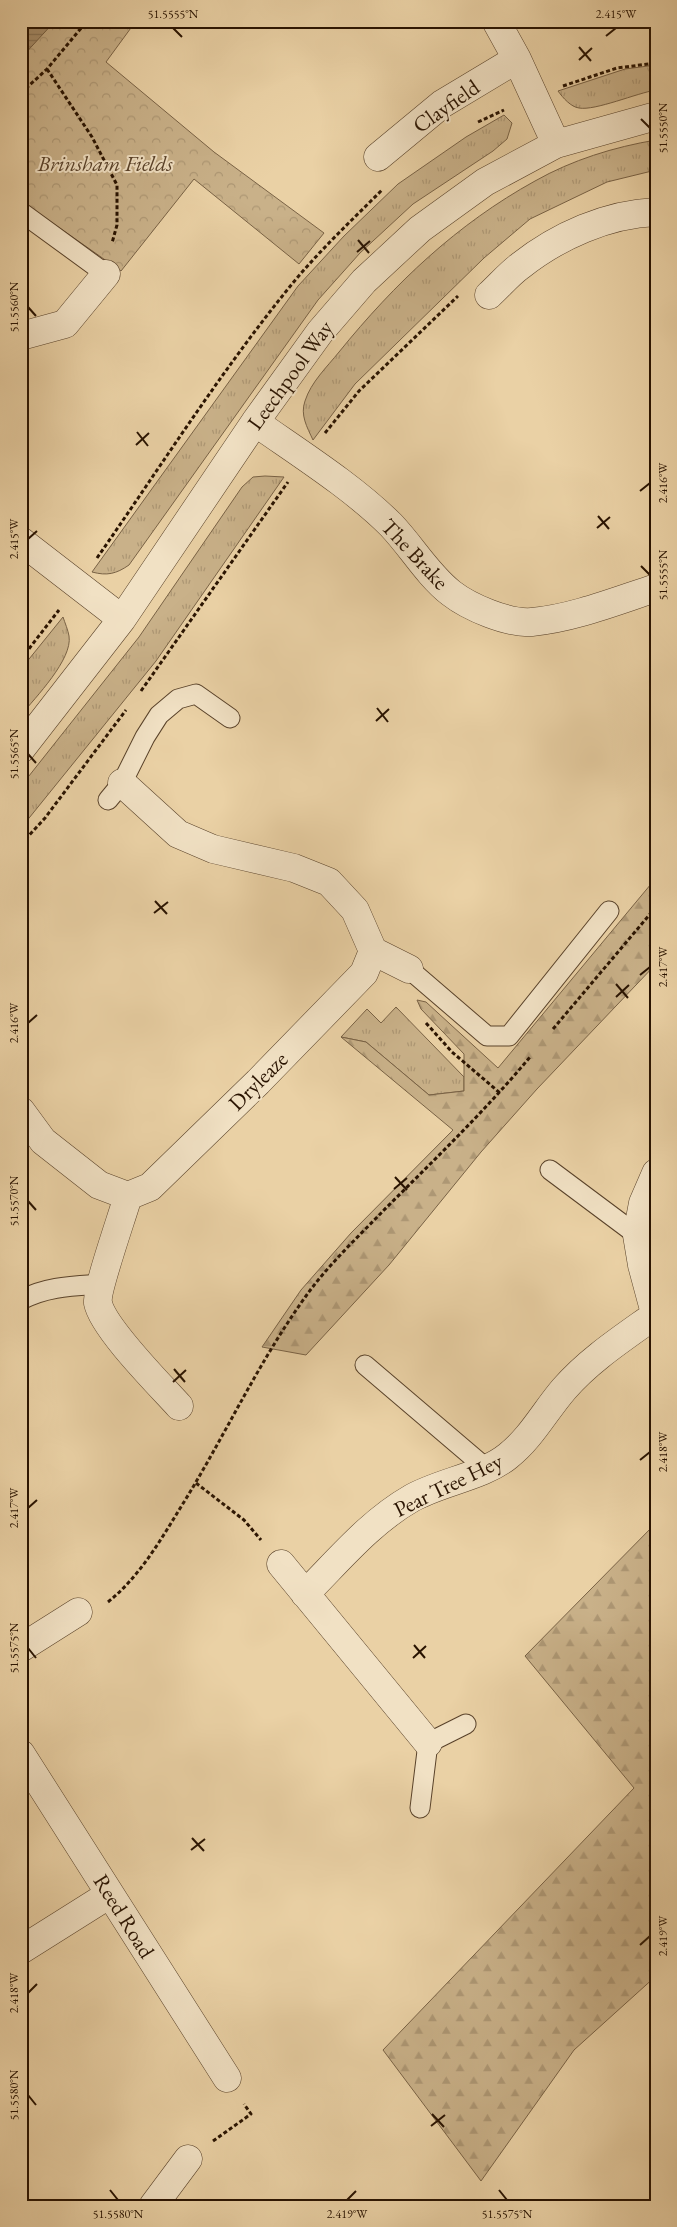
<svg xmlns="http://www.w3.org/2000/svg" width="677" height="2227" viewBox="0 0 677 2227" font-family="'EB Garamond',serif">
	<defs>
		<pattern id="grass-tufts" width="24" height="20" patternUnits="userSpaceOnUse" patternTransform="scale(1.25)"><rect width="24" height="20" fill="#c9b189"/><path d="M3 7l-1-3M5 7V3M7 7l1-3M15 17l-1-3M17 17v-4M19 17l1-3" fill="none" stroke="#ad9774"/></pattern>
		<pattern id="forest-firs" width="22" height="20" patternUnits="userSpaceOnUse" patternTransform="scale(1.25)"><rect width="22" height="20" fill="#c9b189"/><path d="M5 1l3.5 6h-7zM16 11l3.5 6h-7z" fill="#ad9774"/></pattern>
		<pattern id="park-crowns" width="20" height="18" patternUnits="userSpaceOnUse" patternTransform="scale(1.25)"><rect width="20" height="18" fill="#c9b189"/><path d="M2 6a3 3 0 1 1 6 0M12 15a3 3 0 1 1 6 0" fill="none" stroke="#ad9774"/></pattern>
		<pattern id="water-rules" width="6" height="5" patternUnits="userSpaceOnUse" patternTransform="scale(1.25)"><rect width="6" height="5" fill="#a8906d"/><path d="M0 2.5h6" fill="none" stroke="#897457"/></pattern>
	</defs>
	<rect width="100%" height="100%" fill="#ead1a5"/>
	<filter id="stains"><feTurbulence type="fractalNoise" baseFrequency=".004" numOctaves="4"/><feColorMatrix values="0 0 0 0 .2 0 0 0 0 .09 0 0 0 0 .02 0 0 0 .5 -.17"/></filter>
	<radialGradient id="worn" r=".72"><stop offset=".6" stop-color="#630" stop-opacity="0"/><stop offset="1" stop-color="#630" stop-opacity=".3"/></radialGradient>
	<!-- grass -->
	<path fill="url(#grass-tufts)" stroke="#796245" d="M 656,65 L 656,90 C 637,93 595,111 579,108 C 571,107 563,98 558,91 L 625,69 Z
		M 504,115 L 512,123 L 507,139 L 493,151 L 413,204 L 360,253 L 318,300 L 129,565 C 116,574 107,576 92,572 L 298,286 L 344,236 L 398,184 L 466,137 Z
		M 656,140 L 656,170 L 607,182 L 530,219 L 484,258 L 355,384 L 313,440 C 307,427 300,415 305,401 C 311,382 327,367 339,352 C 395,283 457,224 535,181 C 572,160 614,147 656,140 Z
		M 265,476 L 284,477 L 156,661 L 21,828 L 21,786 L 139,637 L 242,487 L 253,477 Z
		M 63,617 C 65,623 68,630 69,636 C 73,659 35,698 21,715 L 21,669 Z
		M 396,1007 L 464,1077 L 464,1091 L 429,1095 L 366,1042 L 341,1037 L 367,1009 L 381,1023 Z"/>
	<!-- forest -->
	<path fill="url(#forest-firs)" stroke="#796245" d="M 656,878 L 656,964 L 537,1089 L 481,1152 L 389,1265 L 306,1355 L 262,1347 L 301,1290 L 351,1233 L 453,1130 L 341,1037 L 366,1042 L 429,1095 L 464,1091 L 464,1054 L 421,1009 L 417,1000 L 426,1002 L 498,1068 Z
		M 656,1523 L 656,1976 L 574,2050 L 481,2181 L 383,2050 L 634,1788 L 525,1656 Z"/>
	<!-- park -->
	<path fill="url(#park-crowns)" stroke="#796245" d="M 21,21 L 136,21 L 106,62 L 214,152 L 324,233 L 299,264 L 194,179 L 121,271 L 21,201 Z"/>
	<!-- water -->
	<path fill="url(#water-rules)" stroke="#755e42" d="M 21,21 L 55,21 L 21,58 Z"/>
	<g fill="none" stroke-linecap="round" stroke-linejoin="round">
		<defs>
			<path id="lane" d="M 21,212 L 106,274
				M 108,800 L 122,783 L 145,737 L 159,715 L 178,699 L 196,694 L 230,718
				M 409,969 L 487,1036 L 509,1036 L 609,911
				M 550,1170 L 637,1235
				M 21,1300 C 47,1286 74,1286 102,1284
				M 365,1365 L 487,1469
				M 420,1808 L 428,1743 L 466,1724"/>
			<path id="street" d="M 496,21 L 517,59 L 556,144
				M 378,157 L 442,104 L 517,59
				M 489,295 C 499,286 509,274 520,266 C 558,236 607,214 656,212
				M 21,336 L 65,324 L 106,274
				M 255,422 C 299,453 353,487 391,525 C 412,547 427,574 451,593 C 469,607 508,624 532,622 C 574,618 616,601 656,588
				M 21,541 L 122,619
				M 21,749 L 122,619 L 255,422 L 320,332 L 364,281 L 420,229 L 485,182 L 556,144 L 656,116
				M 122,783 L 178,834 L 213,849 L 294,868 L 329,882 L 355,910 L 373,951 L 409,969
				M 21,1111 L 43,1141 L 99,1185 L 128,1196 L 150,1187 L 258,1082 L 364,973 L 373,951
				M 656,1173 L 643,1203 L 637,1235 L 642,1265 L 656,1317
				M 128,1196 C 123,1214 96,1290 98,1303 C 103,1328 160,1385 179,1406
				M 281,1564 L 428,1743
				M 305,1594 C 339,1560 370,1522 412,1498 C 440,1482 484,1476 508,1456 C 531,1438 545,1411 564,1389 C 589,1360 623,1338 655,1315
				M 21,1648 L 78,1612
				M 21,1754 L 227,2078
				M 21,1950 L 110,1894
				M 153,2206 L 188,2159"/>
		</defs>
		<!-- lane casing -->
		<use href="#lane" stroke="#59422a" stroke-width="21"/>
		<!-- street casing -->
		<use href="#street" stroke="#59422a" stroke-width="29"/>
		<!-- path -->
		<path stroke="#291301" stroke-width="3" stroke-dasharray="4 2.5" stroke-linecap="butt" d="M 47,69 L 92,137 L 117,185 L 117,225 L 112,243
			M 563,86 L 617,68 L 656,63
			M 21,93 L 47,69 L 87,21
			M 478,122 L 504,110
			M 325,433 L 359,391 L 458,296
			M 97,558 C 161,466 221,371 292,284 C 320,250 352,220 383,189
			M 21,659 L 59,610
			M 141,691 L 288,482
			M 21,844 L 45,818 L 126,710
			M 426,1023 L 452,1052 L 500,1093
			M 553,1029 L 656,907
			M 196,1483 L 244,1520 L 261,1540
			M 108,1602 C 138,1578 159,1543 179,1510 C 223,1440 257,1364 306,1296 C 328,1265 358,1237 384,1210 C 434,1160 485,1111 530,1057
			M 213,2141 L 251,2114 L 244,2104"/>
		<!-- lane -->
		<use href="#lane" stroke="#f1e1c4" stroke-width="19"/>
		<!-- street -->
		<use href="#street" stroke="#f1e1c4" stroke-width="28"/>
	</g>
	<!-- ticks -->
	<path fill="none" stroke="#291301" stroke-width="2" d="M 173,28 L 182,37M 606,36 L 616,28M 579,47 L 591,61M 579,60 L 592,48M 641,119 L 650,128M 358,240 L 369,253M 357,252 L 370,241M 28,307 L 36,316M 137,432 L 148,446M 136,445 L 149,433M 640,491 L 650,483M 598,516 L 609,529M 597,528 L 610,517M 28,539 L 37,531M 641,566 L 650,575M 377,708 L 388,722M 376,721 L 389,709M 28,754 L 36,763M 155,901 L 167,914M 154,913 L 168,902M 640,975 L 650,967M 616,984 L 628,998M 616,997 L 629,985M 28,1023 L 37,1015M 395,1177 L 407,1190M 394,1189 L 407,1178M 28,1201 L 36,1210M 174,1369 L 185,1382M 173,1382 L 186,1370M 640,1460 L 650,1452M 28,1508 L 37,1500M 414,1645 L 425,1658M 28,1648 L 36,1658M 413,1658 L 426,1646M 192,1838 L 204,1851M 191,1850 L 205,1839M 640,1945 L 650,1936M 28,1993 L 37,1984M 28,2095 L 36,2105M 432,2114 L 444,2127M 431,2126 L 445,2115M 110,2190 L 118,2200M 499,2190 L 507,2200M 347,2200 L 356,2191"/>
	<g text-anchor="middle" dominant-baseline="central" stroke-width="4" stroke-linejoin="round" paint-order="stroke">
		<!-- street labels -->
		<g font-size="22" fill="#291301" stroke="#f1e1c4">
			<text transform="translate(446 106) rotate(-35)">Clayfield</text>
			<text transform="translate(290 375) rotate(-54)">Leechpool Way</text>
			<text transform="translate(415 554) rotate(47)">The Brake</text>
			<text transform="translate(258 1081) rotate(-45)">Dryleaze</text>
			<text transform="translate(448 1485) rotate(-26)">Pear Tree Hey</text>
			<text transform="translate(124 1916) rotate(58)">Reed Road</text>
		</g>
		<!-- park labels -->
		<g font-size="22" font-style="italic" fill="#59422a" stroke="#f1e1c4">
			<text x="105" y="163">Brinsham Fields</text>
		</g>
	</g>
	<!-- margin -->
	<rect width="677" height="2227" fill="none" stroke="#ead1a5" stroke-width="55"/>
	<rect x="28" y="28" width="622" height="2172" fill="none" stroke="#291301" stroke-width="2"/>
	<g font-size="12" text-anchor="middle" fill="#291301">
		<text x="173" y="18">51.5555°N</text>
		<text x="616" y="18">2.415°W</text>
		<text transform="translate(663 128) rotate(-90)" y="4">51.5550°N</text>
		<text transform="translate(14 307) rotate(-90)" y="4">51.5560°N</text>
		<text transform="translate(663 483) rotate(-90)" y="4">2.416°W</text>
		<text transform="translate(14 539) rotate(-90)" y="4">2.415°W</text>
		<text transform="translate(663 575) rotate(-90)" y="4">51.5555°N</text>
		<text transform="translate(14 754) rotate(-90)" y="4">51.5565°N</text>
		<text transform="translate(663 967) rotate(-90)" y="4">2.417°W</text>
		<text transform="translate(14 1023) rotate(-90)" y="4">2.416°W</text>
		<text transform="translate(14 1201) rotate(-90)" y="4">51.5570°N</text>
		<text transform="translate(663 1452) rotate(-90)" y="4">2.418°W</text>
		<text transform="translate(14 1508) rotate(-90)" y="4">2.417°W</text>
		<text transform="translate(14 1648) rotate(-90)" y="4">51.5575°N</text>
		<text transform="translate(663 1936) rotate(-90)" y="4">2.419°W</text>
		<text transform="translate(14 1993) rotate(-90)" y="4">2.418°W</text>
		<text transform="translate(14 2095) rotate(-90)" y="4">51.5580°N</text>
		<text x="118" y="2218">51.5580°N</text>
		<text x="347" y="2218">2.419°W</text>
		<text x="507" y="2218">51.5575°N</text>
	</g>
	<rect width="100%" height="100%" filter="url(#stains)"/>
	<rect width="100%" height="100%" fill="url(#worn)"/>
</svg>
